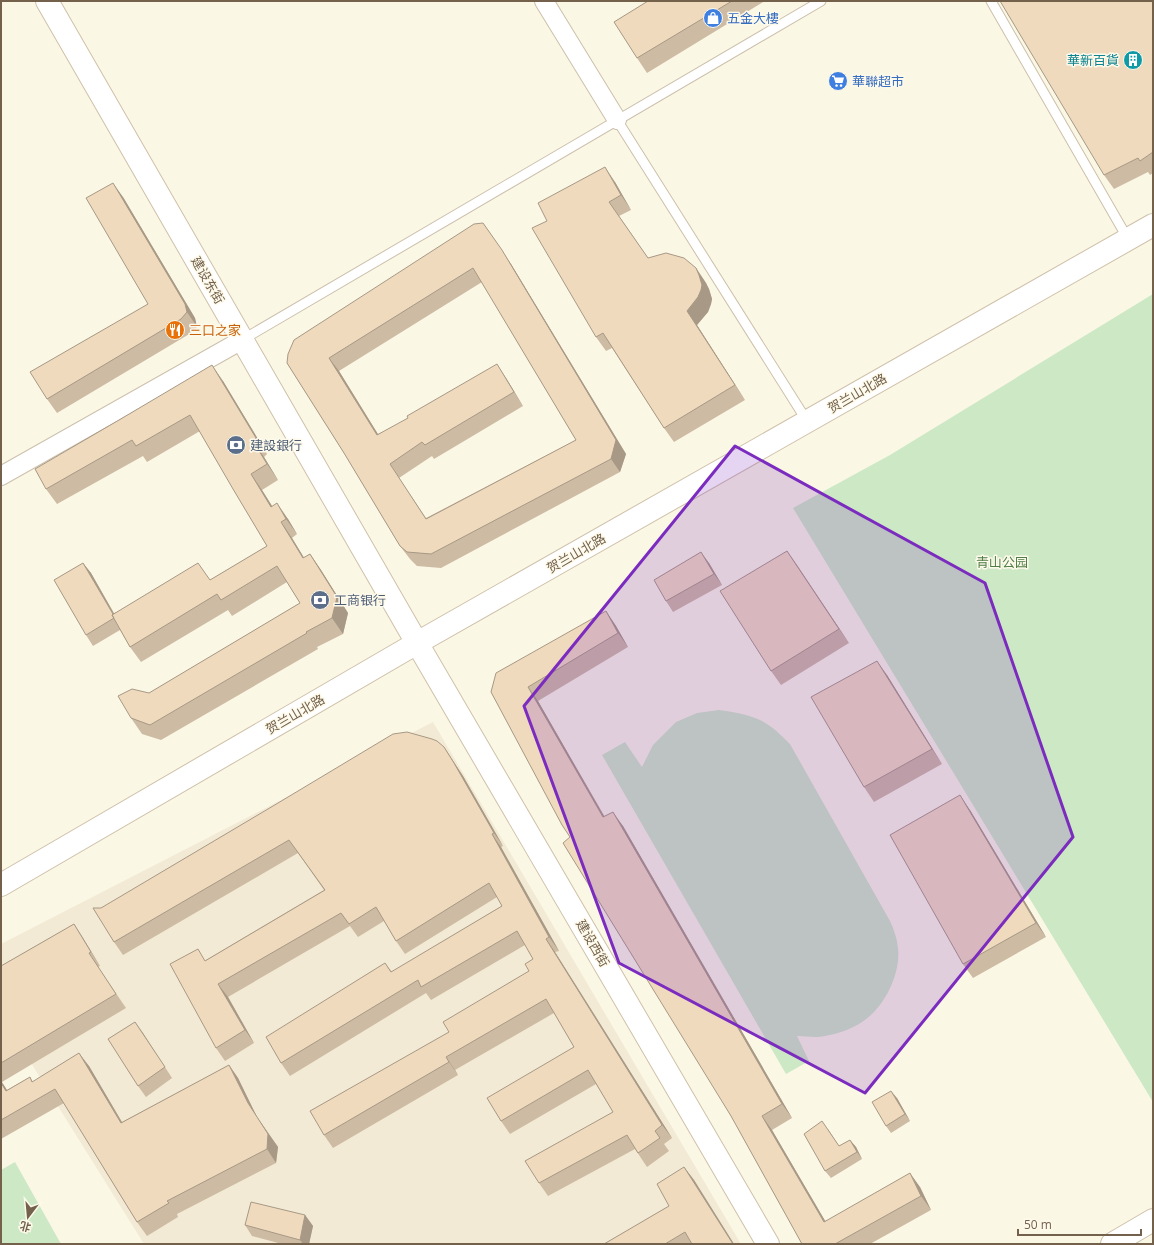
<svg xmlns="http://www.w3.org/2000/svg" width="1154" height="1245" viewBox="0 0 1154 1245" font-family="'Open Sans','Noto Sans SC',sans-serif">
	<rect width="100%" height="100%" fill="#fbf7e5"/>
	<!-- residential -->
	<path fill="#f2ead4" d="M 433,722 L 741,1244 L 144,1244 L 1,1015 L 1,944 Z"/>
	<!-- green -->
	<path fill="#cde8c4" d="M 1153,294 L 1153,1102 L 793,508 L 890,455 Z
		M 719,710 C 733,712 747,714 760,720 C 771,725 781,735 790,744 L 890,921 C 894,930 897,938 898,948 C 901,974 884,1008 862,1022 C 852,1029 837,1034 825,1036 C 816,1038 806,1036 797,1036 L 809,1061 L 786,1074 L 602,755 L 625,742 L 642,767 L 653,745 L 676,722 L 697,713 Z
		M 15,1162 L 61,1244 L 1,1244 L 1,1170 Z"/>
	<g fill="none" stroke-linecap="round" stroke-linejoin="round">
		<defs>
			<path id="service" d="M 991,1 L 1128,239
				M 617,120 L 807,421
				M 242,340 L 821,1"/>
			<path id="minor" d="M 544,1 L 617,120
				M 1,476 L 242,340"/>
			<path id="secondary" d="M 47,1 L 417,643 L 768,1244
				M 1,885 L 417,643 L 1153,225
				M 1112,1244 L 1153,1220"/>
		</defs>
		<!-- service casing -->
		<use href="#service" stroke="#ccc0ac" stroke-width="11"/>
		<!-- minor casing -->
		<use href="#minor" stroke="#ccc0ac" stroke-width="20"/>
		<!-- secondary casing -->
		<use href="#secondary" stroke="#cfc1aa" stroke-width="24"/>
		<!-- service -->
		<use href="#service" stroke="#fff" stroke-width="9"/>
		<!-- minor -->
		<use href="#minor" stroke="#fff" stroke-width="18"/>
		<!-- secondary -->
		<use href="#secondary" stroke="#fff" stroke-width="22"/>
	</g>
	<!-- wall -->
	<path fill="#cebba3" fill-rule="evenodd" d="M 648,1 L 765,1 L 647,73 L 637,58 Z
		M 1153,1 L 1153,173 L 1150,175 L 1148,172 L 1114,189 L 1104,175 Z
		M 615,182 L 631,210 L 619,216 L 648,258 L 696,268 L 706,283 L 709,289 L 712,299 L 711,304 L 708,312 L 697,325 L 745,400 L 674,442 L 664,428 L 612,348 L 606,351 L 596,337 L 547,221 Z
		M 123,197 L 195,318 L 197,327 L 191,333 L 57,413 L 47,399 L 148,304 Z
		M 474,224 L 511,264 L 626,454 L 620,472 L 441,568 L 417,566 L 410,559 L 400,546 L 344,453 L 287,363 ZM 482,282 L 576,440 L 426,518 L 399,478 L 432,456 L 434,459 L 523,406 L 506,378 L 378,434 L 339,371 Z
		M 223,381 L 267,454 L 264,457 L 278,480 L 262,490 L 272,506 L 288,519 L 297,534 L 292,538 L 304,558 L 310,554 L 321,570 L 348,613 L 343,634 L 317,647 L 318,649 L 161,740 L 142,734 L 131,718 L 149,693 L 300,603 L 287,582 L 232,616 L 228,610 L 141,662 L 130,647 L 120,630 L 93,646 L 86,635 L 83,563 L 91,573 L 114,613 L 210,580 L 267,546 L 200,431 L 147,462 L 143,456 L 57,504 L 46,489 Z
		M 787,551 L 849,643 L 781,685 L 771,671 Z
		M 709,563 L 722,585 L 673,612 L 666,601 Z
		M 606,611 L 616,626 L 628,647 L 538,701 L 605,817 L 623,826 L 792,1118 L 772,1130 L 825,1221 L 920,1187 L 931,1210 L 870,1244 L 802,1244 L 731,1116 L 570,837 L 491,692 Z
		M 887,675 L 942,764 L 874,802 L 864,787 Z
		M 444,747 L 463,776 L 503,846 L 501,847 L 559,951 L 555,952 L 672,1138 L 664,1144 L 669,1151 L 647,1167 L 635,1149 L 548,1196 L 539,1183 L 613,1112 L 596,1084 L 510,1134 L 501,1121 L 574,1047 L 554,1013 L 455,1070 L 458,1075 L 333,1148 L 324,1135 L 449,1032 L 529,971 L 533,959 L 525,945 L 431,1000 L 426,993 L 290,1076 L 281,1063 L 385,963 L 392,972 L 502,906 L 497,897 L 405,954 L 396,941 L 384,921 L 358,937 L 350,926 L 228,997 L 254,1043 L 225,1061 L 216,1048 L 206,960 L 324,890 L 298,853 L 123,955 L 114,942 L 101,908 Z
		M 970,810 L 1046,937 L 973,978 L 963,964 Z
		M 74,924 L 83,938 L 100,966 L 98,967 L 126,1008 L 2,1082 L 7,1090 L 30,1077 L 33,1082 L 89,1066 L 122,1122 L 229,1065 L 238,1078 L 257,1117 L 278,1147 L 276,1163 L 177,1214 L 178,1217 L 147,1236 L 137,1222 L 64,1103 L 1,1139 L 1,966 Z
		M 135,1022 L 172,1078 L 146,1097 L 138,1086 Z
		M 897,1098 L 910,1121 L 891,1133 L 886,1126 Z
		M 828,1129 L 839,1146 L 850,1140 L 856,1147 L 862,1159 L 831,1178 L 825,1171 Z
		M 684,1167 L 694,1180 L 734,1244 L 604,1244 L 669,1206 Z
		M 305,1215 L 313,1226 L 309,1244 L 282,1244 L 252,1236 L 245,1225 Z"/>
	<!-- shaded-wall -->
	<path fill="#a79985" d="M 605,167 L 615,182 L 631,210 L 621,195 Z
		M 113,183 L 123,197 L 195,318 L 197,327 L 187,312 Z
		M 483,223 L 511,264 L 626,454 L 620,472 L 611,459 Z
		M 696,268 L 706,283 L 709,289 L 712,299 L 711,304 L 708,312 L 697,325 L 745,400 L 735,385 L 687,311 Z
		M 329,358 L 339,371 L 387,449 L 377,435 Z
		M 497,364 L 506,378 L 523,406 L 514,392 Z
		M 212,365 L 223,381 L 267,454 L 256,438 Z
		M 253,441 L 264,457 L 278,480 L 267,464 Z
		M 251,474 L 262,490 L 282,522 L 271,507 Z
		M 277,503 L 288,519 L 297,534 L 286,519 Z
		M 281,522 L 292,538 L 314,574 L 303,558 Z
		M 787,551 L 797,565 L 849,643 L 839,629 Z
		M 701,552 L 709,563 L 722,585 L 714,574 Z
		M 310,554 L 321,570 L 348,613 L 343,634 L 332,618 Z
		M 83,563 L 91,573 L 122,628 L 115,617 Z
		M 606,611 L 616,626 L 628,647 L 618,633 Z
		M 877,661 L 887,675 L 942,764 L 932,749 Z
		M 528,687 L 538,701 L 613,832 L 603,817 Z
		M 444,747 L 463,776 L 503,846 L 494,833 Z
		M 960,795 L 970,810 L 1046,937 L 1036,923 Z
		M 613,812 L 623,826 L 792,1118 L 782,1104 Z
		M 492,834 L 501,847 L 559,951 L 549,937 Z
		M 74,924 L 83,938 L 100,966 L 91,952 Z
		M 546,939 L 555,952 L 672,1138 L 662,1125 Z
		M 218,984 L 228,997 L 254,1043 L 245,1030 Z
		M 135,1022 L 143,1033 L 172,1078 L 165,1067 Z
		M 79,1053 L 89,1066 L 130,1136 L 121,1123 Z
		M 446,1057 L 455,1070 L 458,1075 L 449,1062 Z
		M 229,1065 L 238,1078 L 257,1117 L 278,1147 L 276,1163 L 267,1149 L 248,1103 Z
		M 1,1081 L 16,1104 L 6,1091 L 1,1083 Z
		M 891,1091 L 897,1098 L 910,1121 L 905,1114 Z
		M 762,1116 L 772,1130 L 834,1236 L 824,1222 Z
		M 850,1140 L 856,1147 L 862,1159 L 857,1152 Z
		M 684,1167 L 694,1180 L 734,1244 L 733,1244 Z
		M 910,1173 L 920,1187 L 931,1210 L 921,1196 Z
		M 305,1215 L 313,1226 L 309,1244 L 303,1244 L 300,1240 Z"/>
	<!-- building -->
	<path fill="#efdabe" stroke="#a79985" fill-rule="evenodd" d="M 648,1 L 732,1 L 637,58 L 614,22 Z
		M 1000,1 L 1153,1 L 1153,152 L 1140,161 L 1138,158 L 1104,175 Z
		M 605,167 L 621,195 L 609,202 L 648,258 L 666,253 L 684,258 L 696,268 L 699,275 L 702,285 L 701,290 L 698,297 L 687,311 L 735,385 L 664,428 L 603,333 L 596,337 L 532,228 L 547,221 L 538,203 Z
		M 113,183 L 185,304 L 187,312 L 181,319 L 47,399 L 30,372 L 148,304 L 86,198 Z
		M 483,223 L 502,250 L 616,440 L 611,459 L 431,554 L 407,552 L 400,546 L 344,453 L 287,363 L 288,354 L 294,340 L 474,224 ZM 473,268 L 576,440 L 426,519 L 390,464 L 422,442 L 425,445 L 514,392 L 497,364 L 407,416 L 408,418 L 377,435 L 329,358 Z
		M 212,365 L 256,438 L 253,441 L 267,464 L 251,474 L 271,507 L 277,503 L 286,519 L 281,522 L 303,558 L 310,554 L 337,597 L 332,618 L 306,632 L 307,633 L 150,725 L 131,718 L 118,696 L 132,689 L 149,693 L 300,603 L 277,566 L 221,600 L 217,594 L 130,647 L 112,615 L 198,563 L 210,580 L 267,546 L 233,489 L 190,415 L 136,446 L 132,440 L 46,489 L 35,469 L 119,420 Z
		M 787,551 L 839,629 L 771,671 L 720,591 Z
		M 701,552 L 714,574 L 666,601 L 654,580 Z
		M 83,563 L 113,614 L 112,615 L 114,618 L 86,635 L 54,580 Z
		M 606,611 L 618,633 L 528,687 L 603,817 L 613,812 L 782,1104 L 762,1116 L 824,1222 L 910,1173 L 921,1196 L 835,1244 L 802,1244 L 731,1116 L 563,843 L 570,837 L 562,825 L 491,692 L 496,673 Z
		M 877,661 L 932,749 L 864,787 L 811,697 Z
		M 407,732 L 432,739 L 437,741 L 444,747 L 454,763 L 494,833 L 492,834 L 549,937 L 546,939 L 662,1125 L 655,1131 L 660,1138 L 638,1153 L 627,1135 L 539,1183 L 525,1161 L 613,1112 L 588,1070 L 501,1121 L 487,1098 L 574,1047 L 546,999 L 446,1057 L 449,1062 L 324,1135 L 310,1111 L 449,1032 L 443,1022 L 529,971 L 525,964 L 533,959 L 517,931 L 421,987 L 418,980 L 281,1063 L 266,1037 L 385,963 L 391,972 L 502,906 L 489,883 L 396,941 L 376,907 L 349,924 L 341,913 L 218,984 L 245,1030 L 216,1048 L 170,964 L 198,949 L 205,961 L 325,890 L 289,840 L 114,942 L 93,908 L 101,908 L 273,806 L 393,734 Z
		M 960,795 L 1036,923 L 963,964 L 890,835 Z
		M 74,924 L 91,952 L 89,953 L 116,994 L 1,1063 L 1,966 Z
		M 135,1022 L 165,1067 L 138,1086 L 108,1039 Z
		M 79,1053 L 121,1123 L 229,1065 L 248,1103 L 268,1134 L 267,1149 L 167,1201 L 169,1203 L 137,1222 L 55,1089 L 1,1120 L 1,1083 L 6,1091 L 30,1077 L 32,1082 Z
		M 891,1091 L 905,1114 L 886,1126 L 872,1102 Z
		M 822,1121 L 839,1146 L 850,1140 L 857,1152 L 825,1171 L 804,1134 Z
		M 684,1167 L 733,1244 L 692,1244 L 685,1232 L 665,1244 L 604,1244 L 669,1206 L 657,1184 Z
		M 251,1202 L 305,1215 L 300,1240 L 245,1225 Z"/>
	<!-- marked area -->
	<path fill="#7b2cbf" fill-opacity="0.2" stroke="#7b2cbf" stroke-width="3" stroke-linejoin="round" d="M 735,446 L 985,583 L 1073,837 L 865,1093 L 619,963 L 524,706 Z"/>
	<!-- icons -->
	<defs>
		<symbol id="shop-disc" viewBox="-11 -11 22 22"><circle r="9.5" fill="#3f7fe0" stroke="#fefaeb"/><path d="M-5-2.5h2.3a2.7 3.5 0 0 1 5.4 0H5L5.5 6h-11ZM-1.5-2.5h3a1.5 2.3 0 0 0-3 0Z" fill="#fff"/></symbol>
		<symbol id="building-disc" viewBox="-11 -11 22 22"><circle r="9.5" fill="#0f9aa8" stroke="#fefaeb"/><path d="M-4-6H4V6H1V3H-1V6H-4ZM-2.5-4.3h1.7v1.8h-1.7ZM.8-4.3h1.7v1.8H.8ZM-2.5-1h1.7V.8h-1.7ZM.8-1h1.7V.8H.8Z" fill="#fff"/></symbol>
		<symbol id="supermarket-disc" viewBox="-11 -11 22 22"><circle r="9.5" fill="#3f7fe0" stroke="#fefaeb"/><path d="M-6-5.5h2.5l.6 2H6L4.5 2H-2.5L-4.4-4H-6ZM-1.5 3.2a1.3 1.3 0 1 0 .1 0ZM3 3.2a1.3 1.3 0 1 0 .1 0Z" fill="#fff"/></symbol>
		<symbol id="restaurant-disc" viewBox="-11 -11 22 22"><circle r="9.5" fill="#e8710a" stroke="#fefaeb"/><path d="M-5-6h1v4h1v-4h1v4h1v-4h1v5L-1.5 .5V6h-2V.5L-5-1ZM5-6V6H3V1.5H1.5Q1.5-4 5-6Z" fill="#fff"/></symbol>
		<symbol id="bank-disc" viewBox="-11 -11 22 22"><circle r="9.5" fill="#5c6f8a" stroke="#fefaeb"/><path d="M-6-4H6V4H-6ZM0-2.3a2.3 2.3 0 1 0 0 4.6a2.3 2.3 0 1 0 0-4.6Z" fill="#fff"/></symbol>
	</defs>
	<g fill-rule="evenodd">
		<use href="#shop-disc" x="702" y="7" width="22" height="22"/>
		<use href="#building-disc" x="1122" y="49" width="22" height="22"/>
		<use href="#supermarket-disc" x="827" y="70" width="22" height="22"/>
		<use href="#restaurant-disc" x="164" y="319" width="22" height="22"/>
		<use href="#bank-disc" x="225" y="434" width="22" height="22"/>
		<use href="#bank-disc" x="309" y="589" width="22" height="22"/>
	</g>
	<g text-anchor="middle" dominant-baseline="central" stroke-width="3" stroke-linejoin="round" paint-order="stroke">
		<!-- shop labels -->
		<g font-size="13" fill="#366cbe" stroke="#fefaeb" text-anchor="start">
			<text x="727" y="18">五金大樓</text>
			<text x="852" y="81">華聯超市</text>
		</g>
		<!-- culture labels -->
		<g font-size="13" fill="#0d838f" stroke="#fefaeb" text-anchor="end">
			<text x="1119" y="60">華新百貨</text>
		</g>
		<!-- street labels -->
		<g font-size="13" fill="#73614c" stroke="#fefaeb">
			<text transform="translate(208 280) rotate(60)">建设东街</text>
			<text transform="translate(857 393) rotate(-30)">贺兰山北路</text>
			<text transform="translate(576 553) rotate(-30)">贺兰山北路</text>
			<text transform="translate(295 714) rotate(-30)">贺兰山北路</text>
			<text transform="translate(593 943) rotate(60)">建设西街</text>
		</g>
		<!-- food labels -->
		<g font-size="13" fill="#c56008" stroke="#fefaeb" text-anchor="start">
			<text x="189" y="330">三口之家</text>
		</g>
		<!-- service labels -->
		<g font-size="13" fill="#4e5e75" stroke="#fefaeb" text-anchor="start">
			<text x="250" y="445">建設銀行</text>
			<text x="334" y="600">工商银行</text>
		</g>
		<!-- park labels -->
		<g font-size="13" fill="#4e7e47" stroke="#fefaeb">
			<text x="1002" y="562">青山公园</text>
		</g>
	</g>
	<!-- border -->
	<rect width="1154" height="1245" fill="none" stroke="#73614c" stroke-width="4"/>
	<!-- north arrow -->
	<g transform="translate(28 1217) rotate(196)" stroke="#fefaeb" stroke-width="3" paint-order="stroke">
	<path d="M0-3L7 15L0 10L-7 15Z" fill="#73614c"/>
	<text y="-6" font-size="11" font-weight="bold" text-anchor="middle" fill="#73614c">北</text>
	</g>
	<!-- scale -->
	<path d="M1018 1229v6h123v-6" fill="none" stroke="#73614c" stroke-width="2"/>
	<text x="1024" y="1229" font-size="12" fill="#73614c" stroke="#fefaeb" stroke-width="3" paint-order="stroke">50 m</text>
</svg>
